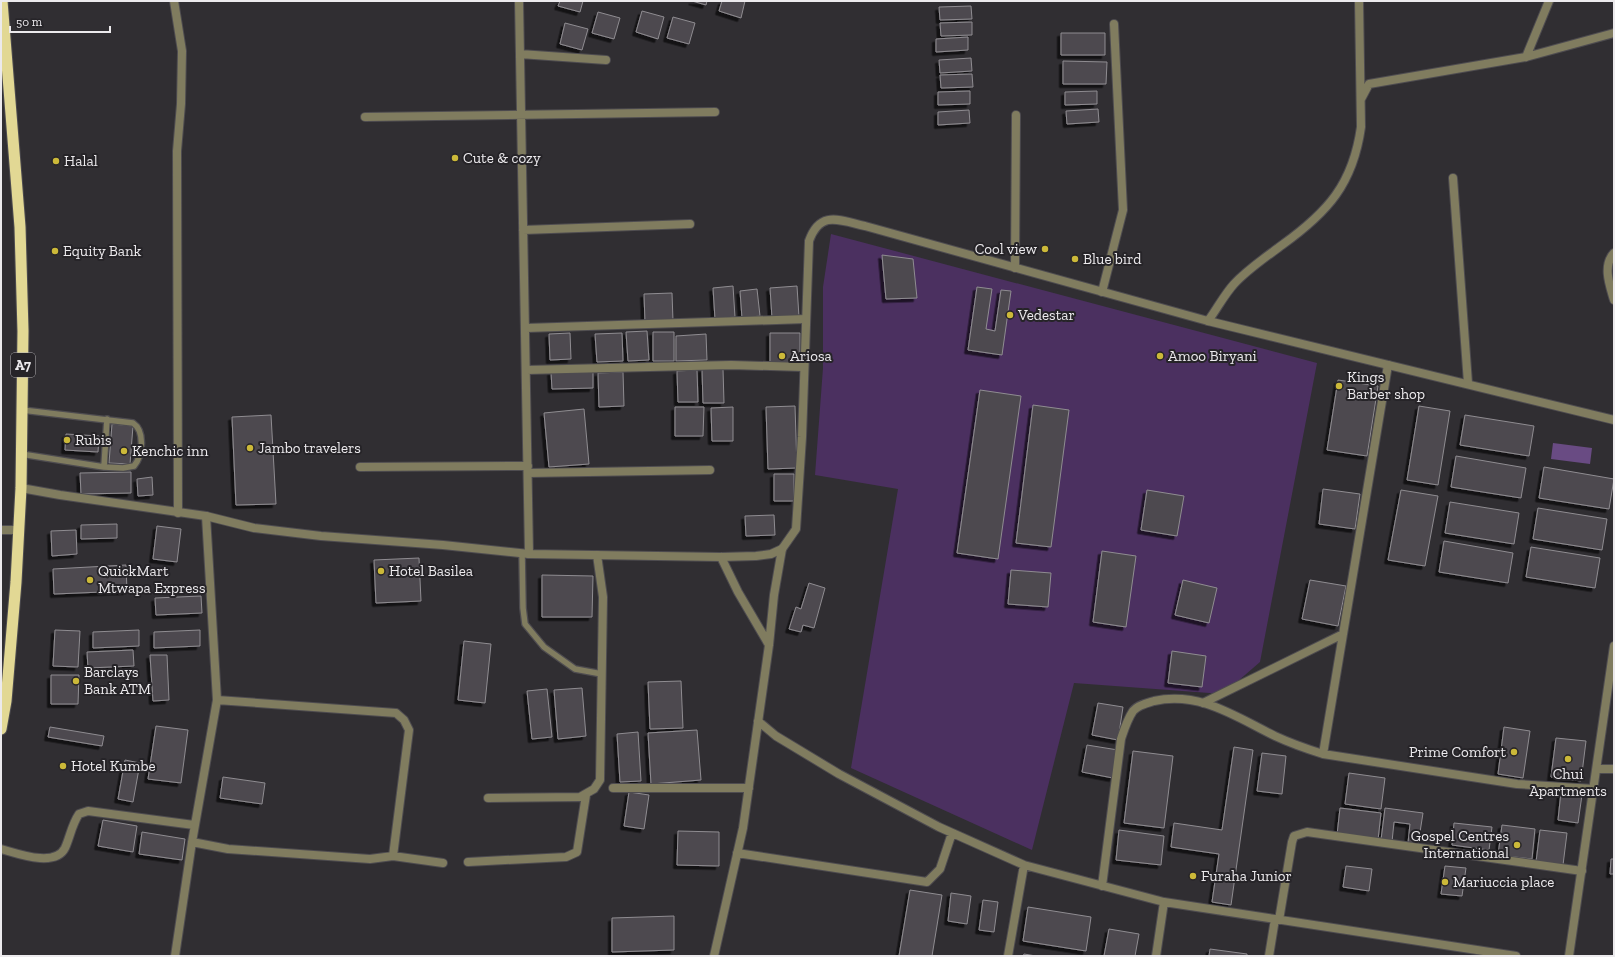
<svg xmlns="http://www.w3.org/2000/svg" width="1615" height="957" viewBox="0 0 1615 957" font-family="'Zilla Slab',serif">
	<defs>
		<filter id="shadow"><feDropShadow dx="-3.5" dy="3.5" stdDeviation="0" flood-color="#0009"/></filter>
	</defs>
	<rect width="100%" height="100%" fill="#302e32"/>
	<!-- green -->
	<path fill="#4b3060" d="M 831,234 L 1317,363 L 1260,662 L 1223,694 L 1074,683 L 1032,850 L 851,768 L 898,489 L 815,475 L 823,368 L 823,287 Z"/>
	<!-- water -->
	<path fill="#694b83" d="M 1553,443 L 1592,448 L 1590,464 L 1551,459 Z"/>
	<!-- building -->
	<path fill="#4d4a4f" stroke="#8f8c91" filter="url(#shadow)" d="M 560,1 L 583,1 L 580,12 L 558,6 Z
		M 692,1 L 707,1 L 706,5 Z
		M 722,1 L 745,1 L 741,18 L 719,11 Z
		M 971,6 L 972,19 L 940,20 L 939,7 Z
		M 642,11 L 664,17 L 658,39 L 636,32 Z
		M 598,12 L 620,18 L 614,39 L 592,33 Z
		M 673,17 L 695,23 L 689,44 L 667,38 Z
		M 972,22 L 972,35 L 941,36 L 940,23 Z
		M 565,23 L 588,29 L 582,50 L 560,44 Z
		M 1061,33 L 1105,33 L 1105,55 L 1061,55 Z
		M 968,37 L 968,50 L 936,52 L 936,39 Z
		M 971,58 L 972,71 L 940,73 L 939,60 Z
		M 1063,61 L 1107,62 L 1106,84 L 1063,84 Z
		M 972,74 L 973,87 L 941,88 L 940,75 Z
		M 970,91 L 970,104 L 938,105 L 938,92 Z
		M 1097,91 L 1097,104 L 1065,105 L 1065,92 Z
		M 1098,109 L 1099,122 L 1067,124 L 1066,111 Z
		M 969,110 L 970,123 L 938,125 L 938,112 Z
		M 882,255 L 913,259 L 917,298 L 886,299 Z
		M 733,286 L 735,317 L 715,319 L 713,288 Z
		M 797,286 L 799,317 L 772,318 L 770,288 Z
		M 977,287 L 992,289 L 986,329 L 995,331 L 1001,290 L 1011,291 L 1002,355 L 968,350 Z
		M 757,289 L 760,316 L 742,318 L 740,291 Z
		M 672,293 L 673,321 L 645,322 L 644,294 Z
		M 647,331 L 649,360 L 628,361 L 626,332 Z
		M 653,332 L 674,332 L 674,361 L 653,361 Z
		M 570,333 L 571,359 L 550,360 L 549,334 Z
		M 622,333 L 623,361 L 597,362 L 595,334 Z
		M 770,333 L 800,333 L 800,364 L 770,364 Z
		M 706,334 L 707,360 L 676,361 L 676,336 Z
		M 702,369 L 723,369 L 724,403 L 703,403 Z
		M 697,370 L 698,402 L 678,402 L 677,371 Z
		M 593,371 L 593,388 L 552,389 L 551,372 Z
		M 623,372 L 624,406 L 599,407 L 598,373 Z
		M 1338,380 L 1378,386 L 1367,456 L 1327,450 Z
		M 980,390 L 1021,396 L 998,559 L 957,553 Z
		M 1033,405 L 1069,410 L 1051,547 L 1016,543 Z
		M 795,406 L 797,468 L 768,469 L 766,407 Z
		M 1419,406 L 1450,411 L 1438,485 L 1407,480 Z
		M 675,407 L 704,407 L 703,436 L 675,436 Z
		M 733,407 L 733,441 L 712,441 L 711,408 Z
		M 584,409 L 589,464 L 549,467 L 544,413 Z
		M 271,415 L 276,504 L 236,505 L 232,417 Z
		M 1465,415 L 1534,426 L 1529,456 L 1460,445 Z
		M 112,424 L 133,426 L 130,464 L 109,463 Z
		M 66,434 L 99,436 L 98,452 L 65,450 Z
		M 1456,456 L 1526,468 L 1521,498 L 1451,487 Z
		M 1544,467 L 1614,479 L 1609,509 L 1539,498 Z
		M 131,472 L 131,493 L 81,494 L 80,473 Z
		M 774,474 L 794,474 L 794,501 L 774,501 Z
		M 152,477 L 153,495 L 138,496 L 137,479 Z
		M 1323,489 L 1360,494 L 1355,529 L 1319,524 Z
		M 1147,490 L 1184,496 L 1177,536 L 1141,530 Z
		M 1401,490 L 1438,496 L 1425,566 L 1388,560 Z
		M 1450,502 L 1519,513 L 1514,544 L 1445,533 Z
		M 1538,508 L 1607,519 L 1602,550 L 1533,539 Z
		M 774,515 L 775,535 L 746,536 L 745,516 Z
		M 117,524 L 117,538 L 81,539 L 81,525 Z
		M 157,526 L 181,529 L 177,562 L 153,559 Z
		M 76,530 L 77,554 L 52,556 L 51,531 Z
		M 1444,541 L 1513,553 L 1508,583 L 1439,572 Z
		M 1531,547 L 1600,558 L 1595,588 L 1526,577 Z
		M 1102,551 L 1136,556 L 1126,627 L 1093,622 Z
		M 419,558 L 421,601 L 376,603 L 374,560 Z
		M 126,565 L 127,591 L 54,594 L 53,569 Z
		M 1011,570 L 1051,573 L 1048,607 L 1008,604 Z
		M 542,575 L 593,576 L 592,617 L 542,617 Z
		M 1183,580 L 1217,588 L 1209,623 L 1175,615 Z
		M 1310,580 L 1346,586 L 1338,626 L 1302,619 Z
		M 809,583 L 825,588 L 814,628 L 803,625 L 801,632 L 789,629 L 796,607 L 801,609 Z
		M 201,596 L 202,613 L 156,615 L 155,598 Z
		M 55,630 L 80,631 L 78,667 L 53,666 Z
		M 139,630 L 139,646 L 93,648 L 93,632 Z
		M 200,630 L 200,646 L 154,648 L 154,632 Z
		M 464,641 L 491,644 L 485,703 L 458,700 Z
		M 133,650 L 134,666 L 88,668 L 87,652 Z
		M 1172,651 L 1206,656 L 1202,687 L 1168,683 Z
		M 150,655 L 167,655 L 169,700 L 153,701 Z
		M 51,675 L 79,675 L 78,704 L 51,704 Z
		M 681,681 L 683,728 L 650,729 L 648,682 Z
		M 582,688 L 586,736 L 558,739 L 554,690 Z
		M 547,689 L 552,737 L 532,739 L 527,691 Z
		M 1098,703 L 1123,707 L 1118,740 L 1092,735 Z
		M 156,726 L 188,730 L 181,783 L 148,779 Z
		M 50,727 L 104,736 L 102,746 L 48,737 Z
		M 1504,727 L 1530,731 L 1523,778 L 1498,774 Z
		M 697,730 L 701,780 L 651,784 L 648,733 Z
		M 638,732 L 641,781 L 620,782 L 617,734 Z
		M 1556,738 L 1586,741 L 1581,781 L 1551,777 Z
		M 1087,745 L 1118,750 L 1113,778 L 1082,772 Z
		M 1234,747 L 1253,750 L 1231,905 L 1212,902 L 1219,854 L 1171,847 L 1174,823 L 1222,830 Z
		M 1133,751 L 1173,756 L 1164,828 L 1124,823 Z
		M 1262,753 L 1286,756 L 1282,794 L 1257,791 Z
		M 125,760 L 140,763 L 133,802 L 118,799 Z
		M 1349,773 L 1385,778 L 1381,809 L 1345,804 Z
		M 223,777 L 265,783 L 262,804 L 220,798 Z
		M 629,792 L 649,795 L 644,829 L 624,826 Z
		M 1561,792 L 1582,795 L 1578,823 L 1558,820 Z
		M 1340,808 L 1381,813 L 1378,840 L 1337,835 Z
		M 1385,808 L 1423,813 L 1418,845 L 1408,843 L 1410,824 L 1394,822 L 1392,842 L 1381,840 Z
		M 103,820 L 137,826 L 133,852 L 98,846 Z
		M 1454,823 L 1492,827 L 1489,850 L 1452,845 Z
		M 1502,825 L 1535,829 L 1532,859 L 1498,855 Z
		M 1119,830 L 1164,836 L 1161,865 L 1116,860 Z
		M 1540,830 L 1567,833 L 1563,865 L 1536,862 Z
		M 678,831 L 719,832 L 719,866 L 677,865 Z
		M 142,832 L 185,839 L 182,860 L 139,854 Z
		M 1611,859 L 1614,859 L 1614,874 L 1610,874 Z
		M 1346,866 L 1372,869 L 1369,891 L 1343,887 Z
		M 1445,866 L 1466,868 L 1462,896 L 1441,894 Z
		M 910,890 L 942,895 L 932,956 L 899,956 Z
		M 951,893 L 971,896 L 967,924 L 948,921 Z
		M 983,900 L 998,902 L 994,932 L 979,930 Z
		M 1028,907 L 1091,917 L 1086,951 L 1023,941 Z
		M 674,916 L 674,950 L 612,952 L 612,918 Z
		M 1109,929 L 1139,934 L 1135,956 L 1104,956 Z
		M 1210,949 L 1247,954 L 1247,956 L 1209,956 Z
		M 1024,954 L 1036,956 L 1023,956 Z"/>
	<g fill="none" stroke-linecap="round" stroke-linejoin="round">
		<defs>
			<path id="service" d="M 21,454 L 104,467 L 123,468 L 134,466 C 143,455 145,431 133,423 L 22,410
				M 104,467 L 107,419
				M 522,553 L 523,608 L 525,624 L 544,647 L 575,669 L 602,674"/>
			<path id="minor" d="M 174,1 L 182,51 L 181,104 L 177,151 L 178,513
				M 519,1 L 529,554
				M 520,54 L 606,60
				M 1526,57 L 1549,1
				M 1361,99 L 1369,84 L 1526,57 L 1614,33
				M 365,117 L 715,112
				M 1453,178 L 1468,383
				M 523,230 L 690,224
				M 1614,253 C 1602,266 1610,286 1614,300
				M 1015,268 L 1016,115
				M 1102,292 L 1123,210 L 1114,24
				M 1208,321 C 1217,309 1224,295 1234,284 C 1248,269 1266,257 1282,245 C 1328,212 1353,184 1361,127 L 1359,1
				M 526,328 L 806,319
				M 526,370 L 731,365 L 803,367
				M 360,467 L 528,466
				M 528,473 L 710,470
				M 206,516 L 217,700 L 192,842 L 228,849 L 370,859 L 393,856 L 443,863
				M 1,530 L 19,530
				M 721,557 L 738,592 L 769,645
				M 217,700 L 396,713 L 404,720 L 409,730 L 393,856
				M 1203,703 L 1343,634
				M 758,721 L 776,736 L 839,774 L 939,827 L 1024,865 L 1164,902 L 1516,956
				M 1323,754 L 1388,365
				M 1597,769 L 1614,769
				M 613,788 L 749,788
				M 488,798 L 580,797 L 594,789 L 600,780 L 603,597 L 597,555
				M 1,849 C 16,853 55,868 65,848 C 70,837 72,824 79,814 L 88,811 L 194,825
				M 737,853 L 927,882 L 940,869 L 952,833
				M 468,862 L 566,857 L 577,852 L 586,795
				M 1102,886 L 1121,739 C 1124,730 1127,720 1133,711 C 1138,705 1147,703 1154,701 C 1200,691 1236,717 1275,736 C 1290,743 1307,749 1323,754 L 1517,784 L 1594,789
				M 1279,920 L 1292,842 L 1294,836 L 1307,832 L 1582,871
				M 175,956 L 192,842
				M 714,956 L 743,828 L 769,645 L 774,595 L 782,549
				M 1008,956 L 1024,865
				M 1156,956 L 1164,902
				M 1269,956 L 1275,919"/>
			<path id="tertiary" d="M 21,488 L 60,495 L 206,516 L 254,528 L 321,536 L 443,545 L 529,554 L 721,557 L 756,556 L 771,554 L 782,549 L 796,529 L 802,437 L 809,241 C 820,210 839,220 865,226 L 1208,321 L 1614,420
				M 1569,956 L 1614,646"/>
			<path id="trunk" d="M 1,729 L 6,701 L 16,582 L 21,488 L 23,331 L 20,227 L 2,1"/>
		</defs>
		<!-- service casing -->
		<use href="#service" stroke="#4e4c50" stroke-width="8"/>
		<!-- minor casing -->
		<use href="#minor" stroke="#4e4c50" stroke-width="10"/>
		<!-- tertiary casing -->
		<use href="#tertiary" stroke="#4e4c50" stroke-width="10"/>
		<!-- trunk casing -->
		<use href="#trunk" stroke="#4e4c50" stroke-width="13"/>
		<!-- service -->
		<use href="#service" stroke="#807c5f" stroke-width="5.5"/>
		<!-- minor -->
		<use href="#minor" stroke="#807c5f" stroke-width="8"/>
		<!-- tertiary -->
		<use href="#tertiary" stroke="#807c5f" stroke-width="8"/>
		<!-- trunk -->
		<use href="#trunk" stroke="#e2d894" stroke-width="11"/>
	</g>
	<!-- markers -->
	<g fill="#ccb939" stroke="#262428" stroke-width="1.5">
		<circle cx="455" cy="158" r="4"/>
		<circle cx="56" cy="161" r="4"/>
		<circle cx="1045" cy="249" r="4"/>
		<circle cx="55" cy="251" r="4"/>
		<circle cx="1075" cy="259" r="4"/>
		<circle cx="1010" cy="315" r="4"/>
		<circle cx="782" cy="356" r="4"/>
		<circle cx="1160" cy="356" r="4"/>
		<circle cx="1339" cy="386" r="4"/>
		<circle cx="67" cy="440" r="4"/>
		<circle cx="250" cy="448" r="4"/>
		<circle cx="124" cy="451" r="4"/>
		<circle cx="381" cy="571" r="4"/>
		<circle cx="90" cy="580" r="4"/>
		<circle cx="76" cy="681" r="4"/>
		<circle cx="1514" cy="752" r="4"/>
		<circle cx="1568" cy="759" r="4"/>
		<circle cx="63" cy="766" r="4"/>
		<circle cx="1517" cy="845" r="4"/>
		<circle cx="1193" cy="876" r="4"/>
		<circle cx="1445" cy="882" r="4"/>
	</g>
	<g text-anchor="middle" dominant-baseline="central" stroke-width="4" stroke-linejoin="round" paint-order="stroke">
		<!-- shield labels -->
		<rect fill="#262428" stroke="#b1afb2" stroke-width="1" x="11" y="353" width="24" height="24" rx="3"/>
		<g font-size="14" font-weight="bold" fill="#eceaed">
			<text x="23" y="365">A7</text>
		</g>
		<!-- poi labels -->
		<g font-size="15" fill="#eceaed" stroke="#262428" text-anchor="start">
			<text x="463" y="158">Cute &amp; cozy</text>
			<text x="64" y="161">Halal</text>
			<text x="1037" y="249" text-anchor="end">Cool view</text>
			<text x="63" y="251">Equity Bank</text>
			<text x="1083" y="259">Blue bird</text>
			<text x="1018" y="315">Vedestar</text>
			<text x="790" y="356">Ariosa</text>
			<text x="1168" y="356">Amoo Biryani</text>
			<text x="1347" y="377">Kings<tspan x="1347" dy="17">Barber shop</tspan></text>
			<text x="75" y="440">Rubis</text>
			<text x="258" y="448">Jambo travelers</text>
			<text x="132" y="451">Kenchic inn</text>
			<text x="98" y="571">QuickMart<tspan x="98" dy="17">Mtwapa Express</tspan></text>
			<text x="389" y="571">Hotel Basilea</text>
			<text x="84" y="672">Barclays<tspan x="84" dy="17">Bank ATM</tspan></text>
			<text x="1506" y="752" text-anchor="end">Prime Comfort</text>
			<text x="71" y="766">Hotel Kumbe</text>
			<text x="1568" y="774" text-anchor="middle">Chui<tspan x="1568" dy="17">Apartments</tspan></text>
			<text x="1509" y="836" text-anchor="end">Gospel Centres<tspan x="1509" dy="17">International</tspan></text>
			<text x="1201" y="876">Furaha Junior</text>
			<text x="1453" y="882">Mariuccia place</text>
		</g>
	</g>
	<!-- border -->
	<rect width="1615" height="957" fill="none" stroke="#eceaed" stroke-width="4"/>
	<!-- scale -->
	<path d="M10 26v6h100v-6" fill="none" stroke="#eceaed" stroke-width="2"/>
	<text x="16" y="26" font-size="12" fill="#eceaed" stroke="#262428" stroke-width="3" paint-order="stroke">50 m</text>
</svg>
